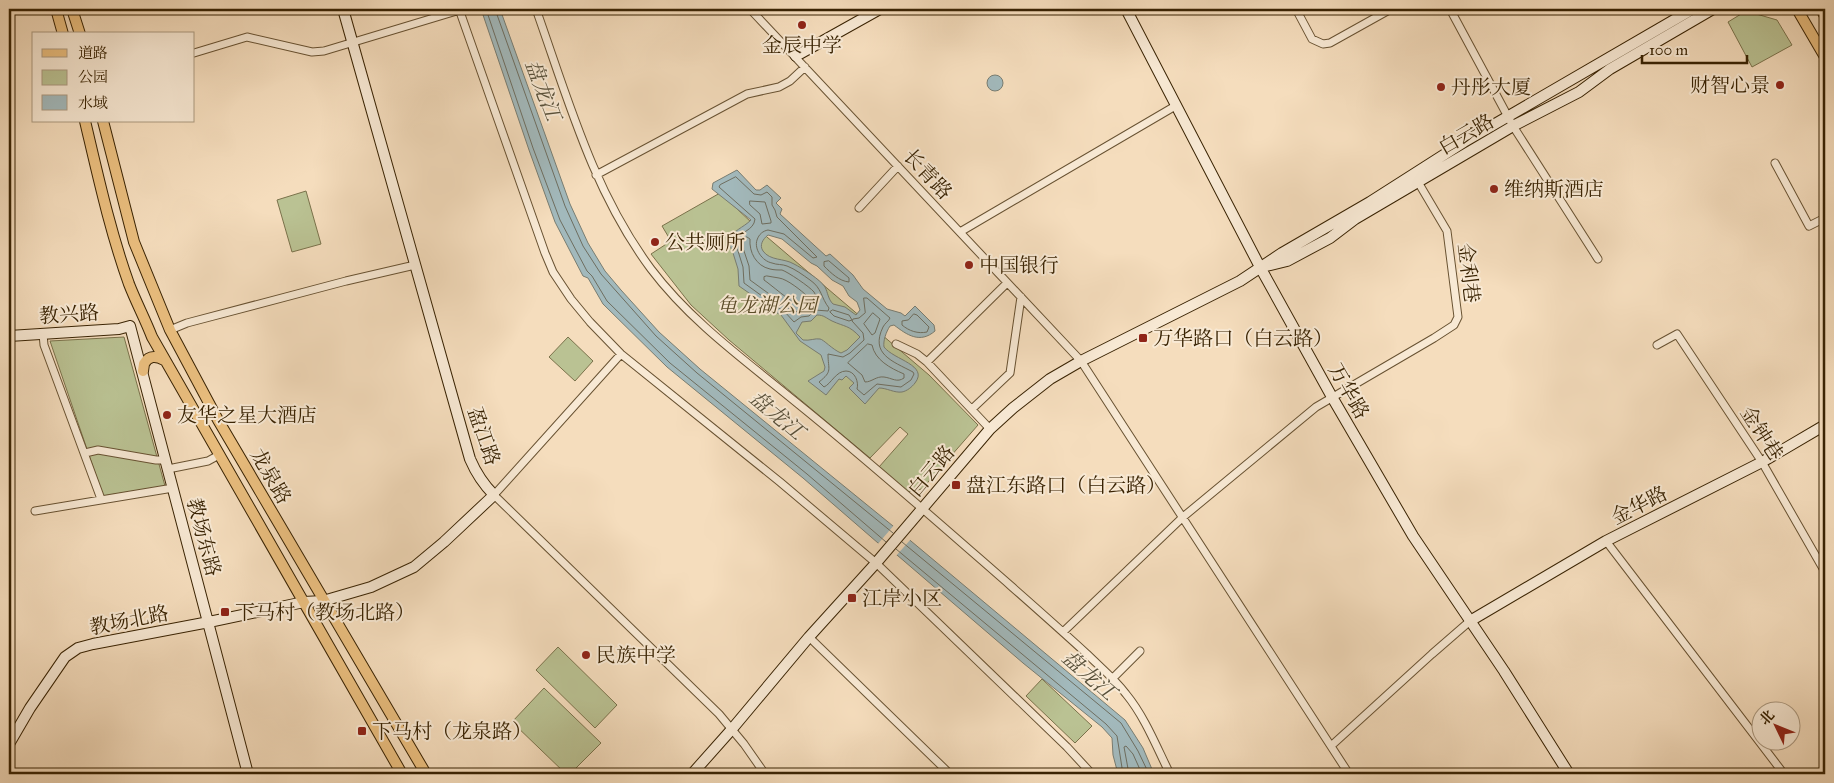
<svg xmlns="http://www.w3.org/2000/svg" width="1834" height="783" viewBox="0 0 1834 783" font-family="'IM FELL Great Primer','Noto Serif SC',serif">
	<rect width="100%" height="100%" fill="#f5ddbd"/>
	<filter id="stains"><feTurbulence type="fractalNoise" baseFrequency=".004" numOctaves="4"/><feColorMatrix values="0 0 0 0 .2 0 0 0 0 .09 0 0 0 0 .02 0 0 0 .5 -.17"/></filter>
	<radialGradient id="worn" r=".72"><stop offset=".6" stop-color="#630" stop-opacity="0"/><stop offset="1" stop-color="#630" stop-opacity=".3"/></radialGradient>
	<!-- green -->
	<path fill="#bac293" stroke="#7a724b" d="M 1746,11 L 1777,20 L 1792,45 L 1752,67 L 1728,22 Z
		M 306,191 L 321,244 L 292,252 L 277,200 Z
		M 720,193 L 767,237 L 929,375 L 978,425 L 922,489 L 907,492 L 879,467 L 908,434 L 900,427 L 870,458 L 729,340 L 691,305 L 651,254 L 671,241 L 662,226 Z
		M 124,337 L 165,486 L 103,496 L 50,341 Z
		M 568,337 L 593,361 L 575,381 L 549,357 Z
		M 558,647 L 617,705 L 595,728 L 536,670 Z
		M 1042,679 L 1092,726 L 1075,743 L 1026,696 Z
		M 544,688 L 601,743 L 570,774 L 566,774 L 512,722 Z"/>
	<!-- water -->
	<path fill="#a2b9bc" stroke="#787d72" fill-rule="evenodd" d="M 481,9 L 500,9 L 570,204 L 588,243 L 605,271 L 621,290 L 659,332 L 700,369 L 893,526 L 1125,720 L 1143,748 L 1154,774 L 1118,774 L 1113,755 L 1112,738 L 1102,727 L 1023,663 L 897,555 L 878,543 L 803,478 L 667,367 L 603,304 L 588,278 L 583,276 L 555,222 L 529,150 Z
		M987 83a8 8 0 1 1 16 0a8 8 0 1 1-16 0Z
		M 737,170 L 756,190 L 760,190 L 767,185 L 781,198 L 776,203 L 782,209 L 780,214 L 826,256 L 830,254 L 853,275 L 863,289 L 887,309 L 901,313 L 905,316 L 915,306 L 934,325 L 935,331 C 920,344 907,335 894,325 L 890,326 C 886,332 883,341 884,347 C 894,360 929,365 915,383 C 912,387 907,391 902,392 C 894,393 887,388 879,388 L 865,404 L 849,388 L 854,383 L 846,376 L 842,380 L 839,379 L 826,395 L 808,381 L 824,371 L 825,367 L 821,355 L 800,341 L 781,315 L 762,305 L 759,300 L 739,286 L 738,269 L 733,253 L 728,241 C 733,230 743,228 751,220 L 712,189 L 713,183 ZM 768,235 L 782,239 L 811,263 L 817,266 L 832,280 L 843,286 L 849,296 L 857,302 L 860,310 L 856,315 L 845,307 L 833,304 C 828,299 828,293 825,287 C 821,280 802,268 794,264 C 784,258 770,261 763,251 C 759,245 763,239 768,235 ZM 817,315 C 824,315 826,318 832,321 C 845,327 849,325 860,337 L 847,350 L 841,353 C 833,350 823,339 820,339 C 815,338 810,341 803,340 L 796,333 L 802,322 L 811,321 Z"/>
	<!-- pier -->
	<path fill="#f5ddbd" d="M 895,524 L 911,539 L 895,557 L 877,545 Z"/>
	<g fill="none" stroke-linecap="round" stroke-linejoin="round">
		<!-- shore -->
		<path stroke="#6e6e60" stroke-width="1" d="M 486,9 L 533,148 L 560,220 L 587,271 L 592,276 L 607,301 L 670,363 L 807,474 L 886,542
			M 495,9 L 565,206 L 583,246 L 601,274 L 656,336 L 697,373 L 893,533
			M 736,177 L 754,194 L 761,195 L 767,192 L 772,197 L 772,205 L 775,210 L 777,217 L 817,257 L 813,258 L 784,234 L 768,230 C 763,231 759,234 757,240 C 754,249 762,261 772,263 C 777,265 782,264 787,266 C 795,269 803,275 810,280 C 822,288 821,298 829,308 L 828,311 L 815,310 L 809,316 L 801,317 L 794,322 L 784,311 L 766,301 L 762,296 L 744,283 L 743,267 L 738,251 L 733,242 C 739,232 754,231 755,219 L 719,187 L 720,185 Z
			M 750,201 L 765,202 L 771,221 L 771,223 L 762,224 L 760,214 L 750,205 Z
			M 747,237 L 750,239 C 749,252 756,266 770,269 C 774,270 778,270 782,270 C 788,272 810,287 814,292 C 816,295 817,300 817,303 L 806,310 L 794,312 L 750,280 L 749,266 L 741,242 Z
			M 829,261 L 849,278 L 849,282 C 839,281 831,273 824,266 L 824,262 Z
			M 767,276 C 771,277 775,277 779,278 C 787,279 802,291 807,296 L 807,299 C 805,301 801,304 797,304 C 792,303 770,284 764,280 L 764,277 Z
			M 864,298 L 867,298 L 890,318 C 889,321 885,323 883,327 C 870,354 892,361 913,372 L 914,374 L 911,380 L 901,387 L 877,384 L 864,395 L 857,389 C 859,382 855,371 846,371 C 836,371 831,384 824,387 L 819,382 C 833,371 828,370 828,354 L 843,357 L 850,353 L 864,340 L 863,333 L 852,321 L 853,319 L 859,318 L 865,313 Z
			M 833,310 L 849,315 L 852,320 L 849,321 L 834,316 L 830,312 Z
			M 873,313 L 880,319 L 875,333 L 872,335 L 864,324 Z
			M 914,314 L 917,315 L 929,327 L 927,332 C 918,334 909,331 902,325 L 902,321 L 908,320 Z
			M 868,344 L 872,345 C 875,360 890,368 904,374 L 904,378 C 897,383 892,378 884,377 C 876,376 872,382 865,382 L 862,375 L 848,363 Z
			M 902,542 L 1121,723 L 1138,751 L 1149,774
			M 896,549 L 1106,724 L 1117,736 L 1123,774
			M 1129,774 L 1124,747 L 1126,746 L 1133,754 L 1142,774"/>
		<defs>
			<path id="street" d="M 459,9 L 545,253 L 553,272 L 571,299 L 590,322 L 621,354 L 780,482 L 876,563 L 1067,747 L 1092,774
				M 536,9 C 568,99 593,191 651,269 C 691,322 746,361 797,403 C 870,462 940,524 1011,586 C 1036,608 1062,631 1087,654 C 1100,667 1115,679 1126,694 C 1145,717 1157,748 1170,774
				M 750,9 L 1081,361 L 1349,774
				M 1296,9 L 1312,39 L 1323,44 L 1330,43 L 1391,9
				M 1450,9 L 1513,126 L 1598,259
				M 194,53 L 247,37 L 312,52 L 324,51 L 460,10
				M 1775,163 L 1809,226 L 1825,218
				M 596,175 L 747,94 L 779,87 L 790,81 L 805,67
				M 859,208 L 898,166
				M 960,232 L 1177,105
				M 170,330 L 187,323 L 346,281 L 415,265
				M 43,334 L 44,345 L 101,499
				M 896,344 L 917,354 L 927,362
				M 1657,345 L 1677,334 L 1762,462 L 1825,572
				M 621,354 L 494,495 L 719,714 L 744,744 L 765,774
				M 972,409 L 1010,373 L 1021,297
				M 990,429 L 927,362 L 1007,283
				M 85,453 L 98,450 L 156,460 L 165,460
				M 168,469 L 208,461 L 219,455
				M 35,511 L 173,488
				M 1606,541 L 1784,774
				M 1063,632 L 1183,517 L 1316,407 L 1434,338 L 1454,325 L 1458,317 L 1447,231 L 1418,182
				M 809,637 L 950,774
				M 1113,678 L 1140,651
				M 1331,746 L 1432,654 L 1470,621
				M 1817,774 L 1825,769"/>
			<path id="secondary" d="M 1126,9 L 1260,267 L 1332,397 L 1413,536 L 1504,671 L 1569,774
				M 796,56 L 880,9
				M 1266,266 L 1287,261 L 1330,238 L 1355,219 L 1513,126 L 1579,92 L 1610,69 L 1713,9
				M 130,326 L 248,774
				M 9,336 L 119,329 L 130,326
				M 1470,621 L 1606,541 L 1762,462 L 1825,425
				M 9,744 L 30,708 L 65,657 L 78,648 L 93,644 L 209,622 L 304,602 L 323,601 L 371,587 L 414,567 L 444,542 L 494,495 C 483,484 476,473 470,459 L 343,9
				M 692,774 L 732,729 L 809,637 L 876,563 L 990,429 L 1013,408 L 1050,379 L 1081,361 L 1240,281 L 1282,253 L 1370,202 L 1464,142 L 1693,9"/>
			<path id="primary" d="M 56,9 L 63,34
				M 72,9 L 80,34
				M 1797,9 L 1825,57
				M 1821,9 L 1825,16
				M 85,121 C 98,176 110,231 129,284 C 136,302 145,319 152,337 L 402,774
				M 103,121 L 134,242 L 170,330 L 218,420 L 426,774
				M 143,371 L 144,364 C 149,355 156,356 164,360"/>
		</defs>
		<!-- street casing -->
		<use href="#street" stroke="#685232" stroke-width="9"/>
		<!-- secondary casing -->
		<use href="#secondary" stroke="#392303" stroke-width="12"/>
		<!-- primary casing -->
		<use href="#primary" stroke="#392303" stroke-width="12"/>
		<!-- street -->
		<use href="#street" stroke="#f8e9d4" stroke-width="7"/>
		<!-- secondary -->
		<use href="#secondary" stroke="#f8e9d4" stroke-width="10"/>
		<!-- primary -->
		<use href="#primary" stroke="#eabe7e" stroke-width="10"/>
	</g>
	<!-- markers -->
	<g fill="#8f2418" stroke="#f8e9d4" stroke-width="2">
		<circle cx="802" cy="25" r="5"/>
		<circle cx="1780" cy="85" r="5"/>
		<circle cx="1441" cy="87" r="5"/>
		<circle cx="1494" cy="189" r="5"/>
		<circle cx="655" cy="242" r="5"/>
		<circle cx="969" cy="265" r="5"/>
		<rect x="1138" y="333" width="10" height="10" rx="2.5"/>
		<circle cx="167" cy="415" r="5"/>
		<rect x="951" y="480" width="10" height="10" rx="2.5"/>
		<rect x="847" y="593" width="10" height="10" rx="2.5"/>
		<rect x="220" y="607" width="10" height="10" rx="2.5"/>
		<circle cx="586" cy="655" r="5"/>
		<rect x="357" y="726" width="10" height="10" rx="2.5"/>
	</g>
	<g text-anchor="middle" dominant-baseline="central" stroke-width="4" stroke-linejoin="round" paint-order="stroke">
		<!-- poi labels -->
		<g font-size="20" fill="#392303" stroke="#f8e9d4" text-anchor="start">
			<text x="802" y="45" text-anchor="middle">金辰中学</text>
			<text x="1770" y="85" text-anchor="end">财智心景</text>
			<text x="1451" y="87">丹彤大厦</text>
			<text x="1504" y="189">维纳斯酒店</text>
			<text x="665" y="242">公共厕所</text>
			<text x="979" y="265">中国银行</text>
			<text x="1153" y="338">万华路口（白云路）</text>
			<text x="177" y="415">友华之星大酒店</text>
			<text x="966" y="485">盘江东路口（白云路）</text>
			<text x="862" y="598">江岸小区</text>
			<text x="235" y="612">下马村（教场北路）</text>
			<text x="596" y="655">民族中学</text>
			<text x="372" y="731">下马村（龙泉路）</text>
		</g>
		<!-- street labels -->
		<g font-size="20" fill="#392303" stroke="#f8e9d4">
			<text transform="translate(1466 134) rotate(-30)">白云路</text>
			<text transform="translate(928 174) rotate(47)">长青路</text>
			<text transform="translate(1469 273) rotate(83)">金利巷</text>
			<text transform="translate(69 314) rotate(-4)">教兴路</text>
			<text transform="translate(1349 391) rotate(60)">万华路</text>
			<text transform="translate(1762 433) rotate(57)">金钟巷</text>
			<text transform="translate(484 436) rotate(71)">盈江路</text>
			<text transform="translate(931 471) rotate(-50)">白云路</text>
			<text transform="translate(271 476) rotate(60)">龙泉路</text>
			<text transform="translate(1639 505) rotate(-27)">金华路</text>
			<text transform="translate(204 537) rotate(75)">教场东路</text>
			<text transform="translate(129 620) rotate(-11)">教场北路</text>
		</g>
		<!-- park labels -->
		<g font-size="20" font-style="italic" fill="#594b27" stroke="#f8e9d4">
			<text x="767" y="305">龟龙湖公园</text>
		</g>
		<!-- water labels -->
		<g font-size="21" font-style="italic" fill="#58503a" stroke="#f8e9d4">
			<text transform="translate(543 90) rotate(69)">盘龙江</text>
			<text transform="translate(777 415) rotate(40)">盘龙江</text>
			<text transform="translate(1089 675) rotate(41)">盘龙江</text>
		</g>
	</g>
	<!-- margin -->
	<rect width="1834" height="783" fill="none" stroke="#f5ddbd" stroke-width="30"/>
	<rect x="10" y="10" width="1814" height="763" fill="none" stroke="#392303" stroke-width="2.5"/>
	<rect x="15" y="15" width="1804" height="753" fill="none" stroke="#392303"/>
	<!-- legend -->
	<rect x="32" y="32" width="162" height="90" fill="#f8e9d4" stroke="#ac9a80"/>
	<rect x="42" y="49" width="25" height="8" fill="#eabe7e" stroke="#ac9a80"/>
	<text x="78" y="58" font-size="15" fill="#392303">道路</text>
	<rect x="42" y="70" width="25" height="15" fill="#bac293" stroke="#ac9a80"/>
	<text x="78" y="82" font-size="15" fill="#392303">公园</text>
	<rect x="42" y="95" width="25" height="15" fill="#a2b9bc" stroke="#ac9a80"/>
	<text x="78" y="108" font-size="15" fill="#392303">水域</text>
	<!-- north arrow -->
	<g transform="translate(1776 726) rotate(313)"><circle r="24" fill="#f8e9d4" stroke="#ac9a80"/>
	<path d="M0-4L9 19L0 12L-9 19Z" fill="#8f2418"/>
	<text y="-8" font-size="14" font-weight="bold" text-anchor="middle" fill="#392303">北</text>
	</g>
	<!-- scale -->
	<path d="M1642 55v8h105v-8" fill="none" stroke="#392303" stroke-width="2.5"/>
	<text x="1649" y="55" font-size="15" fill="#392303" stroke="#f8e9d4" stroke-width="4" paint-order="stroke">100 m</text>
	<rect width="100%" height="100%" filter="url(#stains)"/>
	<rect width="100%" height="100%" fill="url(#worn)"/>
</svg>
